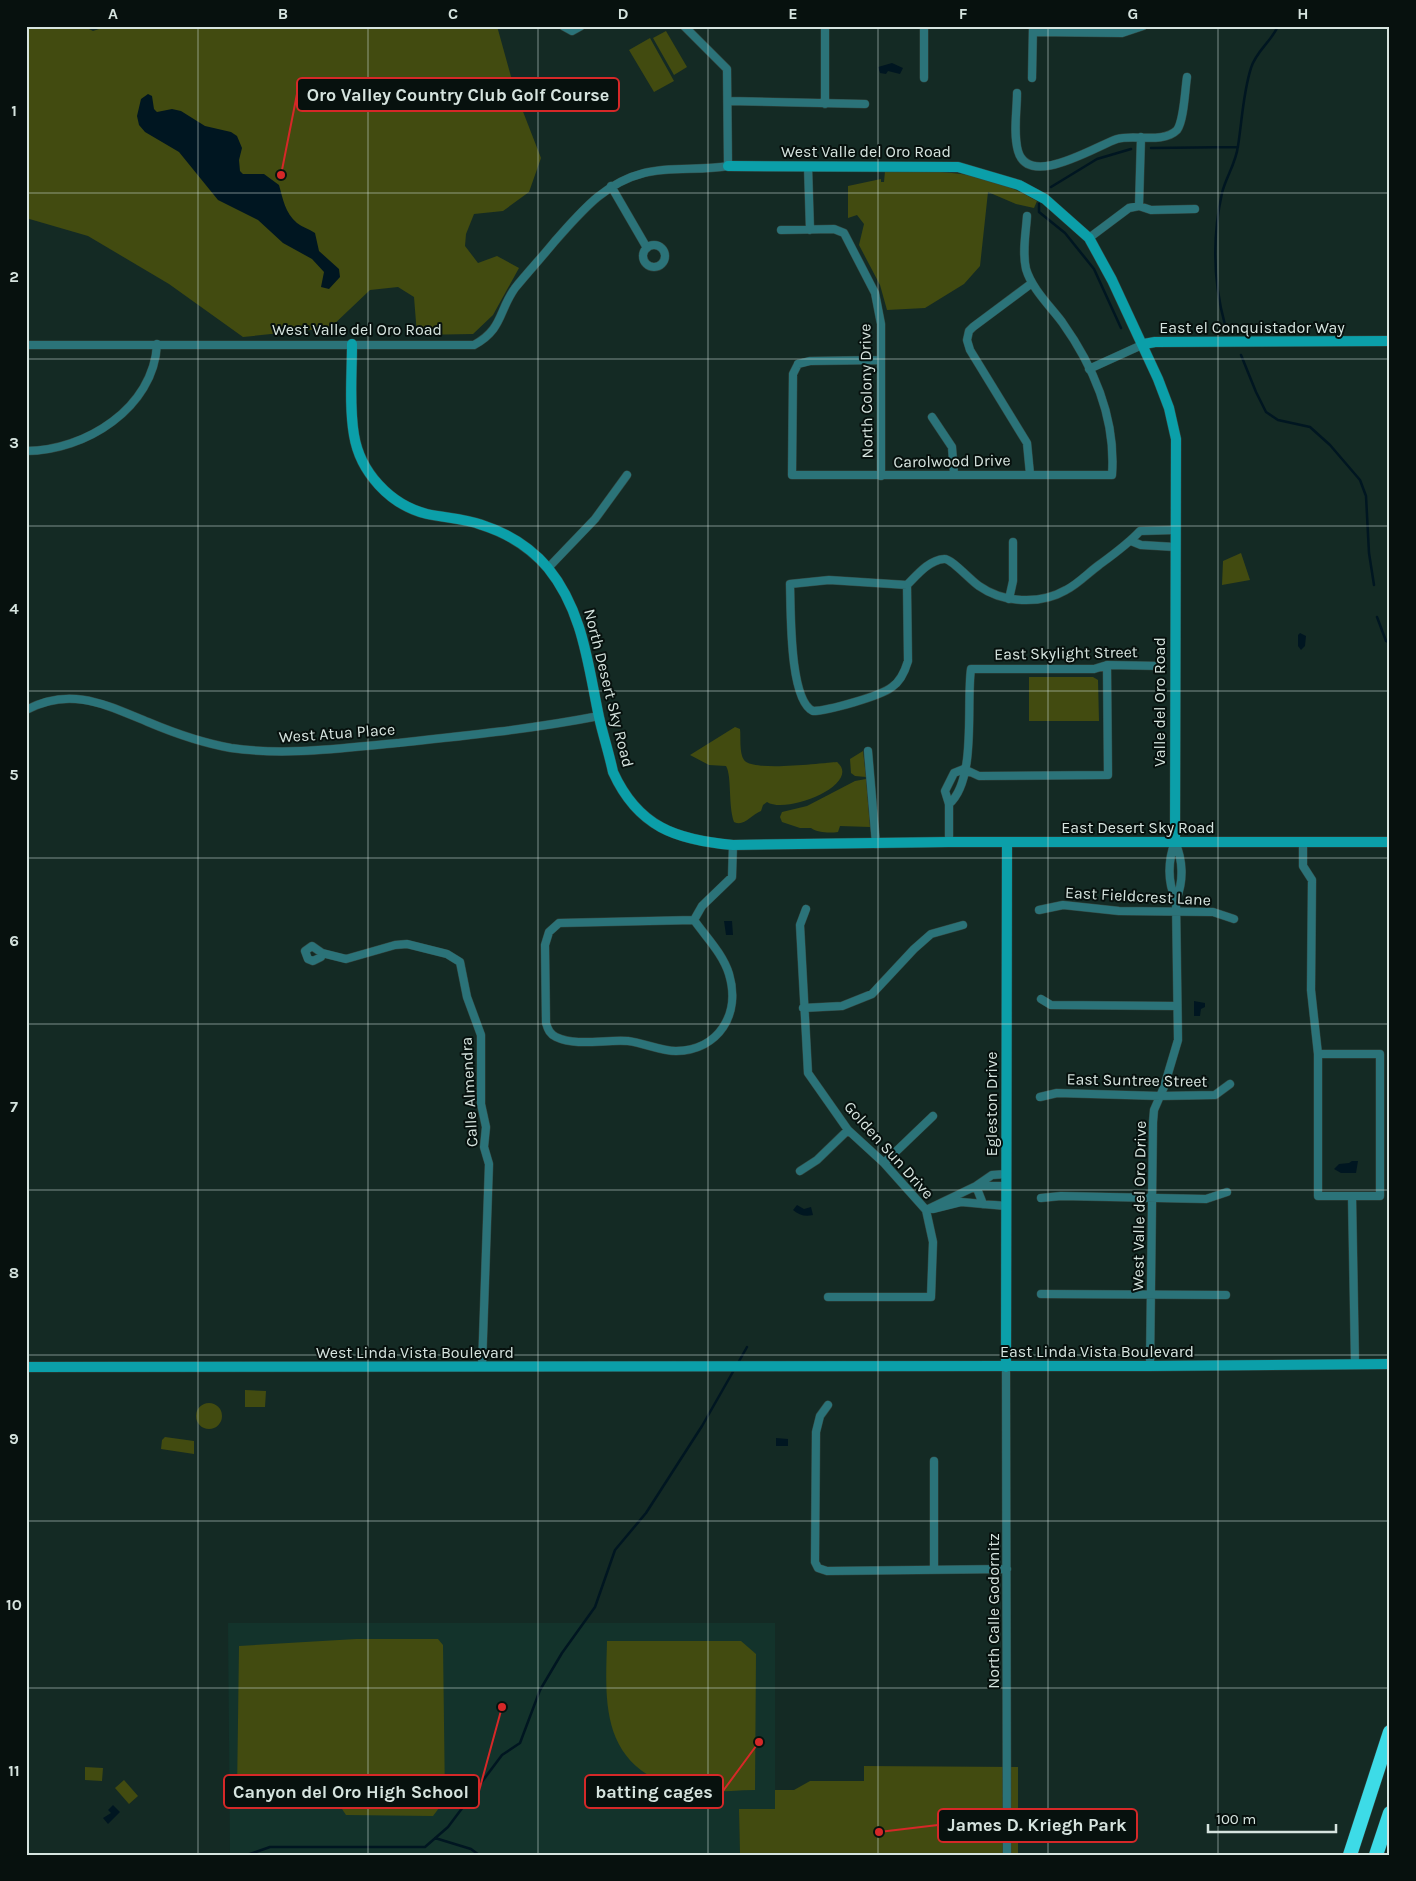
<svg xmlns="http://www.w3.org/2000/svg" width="1416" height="1881" viewBox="0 0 1416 1881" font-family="Karla,sans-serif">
	<rect width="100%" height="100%" fill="#142a24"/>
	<!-- built -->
	<path fill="#13332b" d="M 228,1623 L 775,1623 L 775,1809 L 739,1809 L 740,1855 L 230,1855 Z"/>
	<!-- green -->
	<path fill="#424b10" d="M 26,26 L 83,26 L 93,31 L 108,26 L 497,26 L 515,91 L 541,158 L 529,192 L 503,211 L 474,214 L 466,234 L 465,246 L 478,263 L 497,256 L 519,268 L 493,315 L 473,334 L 417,335 L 414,297 L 398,287 L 370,290 L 330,328 L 243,337 L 169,284 L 88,236 L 26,218 Z
		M 666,31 L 687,67 L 674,75 L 653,38 Z
		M 650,38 L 674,81 L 654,92 L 629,50 Z
		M 885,171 C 945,171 984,170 1037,201 L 1034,208 L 1016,204 L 988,192 L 980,266 L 964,284 L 925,308 L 887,310 L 880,285 L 859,245 L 864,224 L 857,215 L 848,218 L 848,186 L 881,179 L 881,182 L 884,182 Z
		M 1241,553 L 1250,580 L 1222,585 L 1223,561 Z
		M 1029,677 L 1093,677 L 1098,680 L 1099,721 L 1029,721 Z
		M 735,727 L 740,729 C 741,737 739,753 744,760 C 752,772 822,763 837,762 C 863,784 787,815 767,802 L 763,805 L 761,811 C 751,815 744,827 734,822 C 728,805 732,776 726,766 L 709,765 L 690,755 Z
		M 863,751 L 866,777 L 855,776 L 851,773 L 850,759 Z
		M 866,779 L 870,827 L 840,826 L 838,832 C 830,833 818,833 811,828 L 800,828 L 782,822 L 780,817 L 782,812 L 807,806 L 855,781 Z
		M 245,1390 L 266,1391 L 265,1407 L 245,1407 Z
		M196 1416a13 13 0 1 1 26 0a13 13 0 1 1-26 0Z
		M 165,1437 L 194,1441 L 194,1454 L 161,1449 L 162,1440 Z
		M 356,1639 L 438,1639 L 443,1645 L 445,1800 L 433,1816 L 346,1815 L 338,1803 L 337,1794 L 237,1794 L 239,1646 Z
		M 607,1641 L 741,1641 L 756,1654 L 755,1790 C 732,1790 705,1794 683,1790 C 671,1787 658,1781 648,1775 C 600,1745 606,1689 607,1641 Z
		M 864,1766 L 1018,1767 L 1018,1855 L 740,1855 L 739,1809 L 775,1809 L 775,1790 L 794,1790 L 810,1781 L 864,1781 Z
		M 85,1767 L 103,1768 L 102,1781 L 85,1780 Z
		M 124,1780 L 138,1796 L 129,1804 L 115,1788 Z"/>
	<!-- water -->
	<path fill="#001621" d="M 892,63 L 903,68 L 900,74 L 888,71 L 886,74 L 880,73 L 878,67 Z
		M 148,94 L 152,96 L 154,109 L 157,112 L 172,109 L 181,111 L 205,126 L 231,132 L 237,136 L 242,148 L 239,160 L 240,171 L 243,174 L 264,174 L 279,185 C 283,199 285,213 297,223 C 302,227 309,229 315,233 L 319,251 L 339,269 L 340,277 L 329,289 L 321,287 L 324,272 L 312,259 L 283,243 L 258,220 L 218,200 L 179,152 L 145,132 L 139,125 L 137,116 L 141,99 Z
		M 1300,633 L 1306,636 L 1305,646 L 1301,650 L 1298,646 L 1298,635 Z
		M 724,921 L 732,921 L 733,935 L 726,935 Z
		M 1194,1001 L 1205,1003 L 1205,1007 L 1201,1009 L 1200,1016 L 1194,1016 Z
		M 1352,1161 L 1358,1161 L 1356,1173 L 1341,1173 L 1334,1169 L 1339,1164 L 1349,1163 Z
		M 797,1205 L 804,1209 L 811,1207 L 813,1215 C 805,1217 799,1215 793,1210 Z
		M 776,1438 L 788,1439 L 788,1446 L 776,1446 Z
		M 113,1805 L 120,1812 L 108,1824 L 103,1818 L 111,1813 L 108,1810 Z"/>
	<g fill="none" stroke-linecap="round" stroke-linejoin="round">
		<!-- stream -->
		<path stroke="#001621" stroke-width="2.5" d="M 1151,148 L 1238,147
			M 1051,187 L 1097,159 L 1131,149
			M 1039,204 L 1039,212 L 1065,233 L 1094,269 L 1121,328
			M 1225,325 C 1213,281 1212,238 1222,193 C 1226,177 1236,163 1238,146 C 1242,121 1243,93 1251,68 C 1256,51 1271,42 1278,26
			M 1241,355 L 1256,392 L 1266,412 L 1278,420 L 1310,427 L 1330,445 L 1360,480 L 1366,496 L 1369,553 L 1374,585
			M 1377,617 L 1386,641 L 1390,643
			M 738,1363 L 747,1347
			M 435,1838 L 471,1849 L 479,1855
			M 247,1855 L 270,1847 L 425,1847 L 448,1827 L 502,1755 L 520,1743 L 540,1690 L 562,1653 L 595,1607 L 615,1550 L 646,1513 L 702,1426 L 734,1370"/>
		<defs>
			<path id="street" d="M 563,26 L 572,31 L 581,26
				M 825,26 L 825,104
				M 924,26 L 924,78
				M 1033,32 L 1122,33 L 1143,26
				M 1032,78 L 1033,26
				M 1017,93 C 1017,111 1013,133 1018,151 C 1029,189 1096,146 1117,139 C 1134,134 1163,144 1177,130 C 1184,121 1185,89 1187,77
				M 728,101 L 865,104
				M 808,166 L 810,230
				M 611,186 L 647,248
				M 1139,206 L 1141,137
				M 781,230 L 834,229 L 844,233 L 875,293 L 881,324 L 881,476
				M 1089,238 L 1129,208 L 1139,206 L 1151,210 L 1195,209
				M643 256a11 11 0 1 1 22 0a11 11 0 1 1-22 0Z
				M 26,345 L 474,345 C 503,329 498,312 515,288 C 528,272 542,257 555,241 C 581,212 604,183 644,173 C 671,166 701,171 728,166 L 727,69 L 684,26
				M 798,364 L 793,374 L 792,475 L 1112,475 C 1116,420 1094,367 1062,322 C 1050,306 1032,289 1026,269 C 1022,252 1026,232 1027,216
				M 798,364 L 810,361 L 880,360
				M 1089,369 L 1144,344
				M 932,417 L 952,447 L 954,474
				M 26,451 C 85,451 154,408 157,344
				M 1030,474 L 1027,443 L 970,350 L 967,340 L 969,331 L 973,327 L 1032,283
				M 1131,541 L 1141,545 L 1175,547
				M 548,568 L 595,519 L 627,475
				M 829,580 L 907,585 L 908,661 C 905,671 901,681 892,687 C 881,696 827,711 813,711 C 789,700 791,610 790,584 Z
				M 907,585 C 917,575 929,560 944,559 C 951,558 971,581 979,586 C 1003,603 1040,605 1066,590 C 1078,584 1088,573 1099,565 C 1114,554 1128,544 1140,531 L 1175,530
				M 1009,599 L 1013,581 L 1013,542
				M 26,710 C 71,686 106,705 148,722 C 174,733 203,743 231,748 C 286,756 342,748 397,743 C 464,736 532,729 599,716
				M 868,751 L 876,844
				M 964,769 L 979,776 L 1108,775 L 1107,665
				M 949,804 C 977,780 966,704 971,669 L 1094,669 L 1107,665 L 1162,666
				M 949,842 L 949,804 L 945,791 L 954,773 L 964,769
				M 1175,842 C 1168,860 1167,882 1176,900
				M 1303,842 L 1303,866 L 1312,880 L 1311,990 L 1318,1054 L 1318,1196 L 1380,1196 L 1380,1054 L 1318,1054
				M 806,909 L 800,925 L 808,1073 L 848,1130 L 884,1163 L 926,1210 L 933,1242 L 931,1297 L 828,1297
				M 1039,910 L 1063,905 L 1119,911 L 1213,912 L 1234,919
				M 694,920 C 706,937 723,954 729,974 C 741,1014 719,1050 676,1051 C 661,1051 644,1043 628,1041 C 606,1039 577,1047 556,1037 C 550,1034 548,1030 546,1023 L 545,945 L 549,932 L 559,923 Z
				M 694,920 L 702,906 L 732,877 L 733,845
				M 322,953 L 321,957 L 313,961 L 308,959 L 305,951 L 312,946 L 322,953 L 346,959 L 395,945 L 407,944 L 447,954 L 460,962 L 467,997 L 481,1035 L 481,1104 L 486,1127 L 484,1147 L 489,1164 L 482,1367
				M 1041,999 L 1051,1005 L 1177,1006
				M 803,1008 L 842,1006 L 872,994 L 914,949 L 931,934 L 963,925
				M 1040,1097 L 1057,1093 L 1160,1096 L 1215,1095 L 1230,1084
				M 884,1163 L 933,1116
				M 800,1171 L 817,1160 L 848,1130
				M 976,1186 L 992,1175 L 1006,1174
				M 976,1186 L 983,1204
				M 1352,1196 L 1355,1363
				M 1041,1198 L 1061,1196 L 1206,1199 L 1227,1192
				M 933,1209 L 961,1202 L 1006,1206
				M 926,1210 L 976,1186 L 1006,1186
				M 1041,1294 L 1226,1295
				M 1150,1366 L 1153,1122 L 1154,1110 L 1164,1087 L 1178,1040 L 1176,900 C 1184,881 1183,860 1175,842
				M 1006,1367 L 1007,1855
				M 828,1405 L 820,1416 L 816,1432 L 815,1562 L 818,1568 L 827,1571 L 1007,1569
				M 934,1461 L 934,1569"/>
			<path id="secondary" d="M 728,166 L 958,167 L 1019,185 L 1045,199 L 1089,238 L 1112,280 L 1158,379 L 1169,408 L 1176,439 L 1175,842
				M 352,344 C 352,373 349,406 354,435 C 360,472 390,505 427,514 C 445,518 464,518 482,525 C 507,533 531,548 548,568 C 583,611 588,665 599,717 C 603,735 609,753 613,772 C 638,827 676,840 733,845 L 949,842 L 1390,842
				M 1144,344 L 1155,342 L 1390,341
				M 26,1367 L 1150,1366 L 1390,1364
				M 1006,1367 L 1007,842"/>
			<path id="highway" d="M 1350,1855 L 1390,1732
				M 1376,1855 L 1390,1813"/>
		</defs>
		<!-- street casing -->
		<use href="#street" stroke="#334842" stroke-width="9"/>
		<!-- secondary casing -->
		<use href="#secondary" stroke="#334842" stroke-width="11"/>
		<!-- highway casing -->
		<use href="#highway" stroke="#334842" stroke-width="15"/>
		<!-- street -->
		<use href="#street" stroke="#2b7379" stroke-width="8"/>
		<!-- secondary -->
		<use href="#secondary" stroke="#0b9fa9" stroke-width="10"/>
		<!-- highway -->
		<use href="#highway" stroke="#3ddbe7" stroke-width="14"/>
	</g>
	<!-- grid -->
	<path fill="none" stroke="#d6e4df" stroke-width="1" stroke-opacity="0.55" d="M 198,26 L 198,1855M 368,26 L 368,1855M 538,26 L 538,1855M 708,26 L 708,1855M 878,26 L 878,1855M 1048,26 L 1048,1855M 1218,26 L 1218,1855M 26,193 L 1390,193M 26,359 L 1390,359M 26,526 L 1390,526M 26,691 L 1390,691M 26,858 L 1390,858M 26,1024 L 1390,1024M 26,1190 L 1390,1190M 26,1355 L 1390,1355M 26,1521 L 1390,1521M 26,1688 L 1390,1688"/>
	<g text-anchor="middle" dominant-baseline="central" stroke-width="4" stroke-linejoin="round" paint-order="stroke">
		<!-- street labels -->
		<g font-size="16" fill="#d6e4df" stroke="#07110e">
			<text x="866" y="151">West Valle del Oro Road</text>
			<text x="1252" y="327">East el Conquistador Way</text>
			<text x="357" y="329">West Valle del Oro Road</text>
			<text transform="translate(866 391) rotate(-91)">North Colony Drive</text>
			<text transform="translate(952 461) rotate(-1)">Carolwood Drive</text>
			<text transform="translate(1066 653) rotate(-1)">East Skylight Street</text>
			<text transform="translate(609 688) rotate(76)">North Desert Sky Road</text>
			<text transform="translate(1159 702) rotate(-90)">Valle del Oro Road</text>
			<text transform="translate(337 733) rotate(-4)">West Atua Place</text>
			<text x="1138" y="827">East Desert Sky Road</text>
			<text transform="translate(1138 896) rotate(3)">East Fieldcrest Lane</text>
			<text transform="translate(1137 1080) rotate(1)">East Suntree Street</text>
			<text transform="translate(469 1092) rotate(-93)">Calle Almendra</text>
			<text transform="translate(991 1104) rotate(-90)">Egleston Drive</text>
			<text transform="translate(889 1150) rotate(48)">Golden Sun Drive</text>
			<text transform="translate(1139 1206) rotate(-89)">West Valle del Oro Drive</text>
			<text x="1097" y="1351">East Linda Vista Boulevard</text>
			<text x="415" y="1352">West Linda Vista Boulevard</text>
			<text transform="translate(993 1611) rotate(-90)">North Calle Godornitz</text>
		</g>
	</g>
	<!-- callouts -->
	<path fill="none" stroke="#d62828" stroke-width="2" d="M281 175L297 94M759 1742L723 1791M502 1707L479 1791M879 1832L938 1825"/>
	<g fill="#d62828" stroke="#07110e" stroke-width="2">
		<circle cx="281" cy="175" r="5"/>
		<circle cx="759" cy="1742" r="5"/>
		<circle cx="502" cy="1707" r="5"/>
		<circle cx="879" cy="1832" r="5"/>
	</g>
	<g fill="#07110e" stroke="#d62828" stroke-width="2">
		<rect x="297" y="78" width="322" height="33" rx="5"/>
		<rect x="585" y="1775" width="138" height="33" rx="5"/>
		<rect x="224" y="1775" width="255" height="33" rx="5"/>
		<rect x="938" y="1809" width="199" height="33" rx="5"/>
	</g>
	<g font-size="18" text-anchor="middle" font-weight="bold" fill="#d6e4df">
		<text x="458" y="101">Oro Valley Country Club Golf Course</text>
		<text x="654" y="1798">batting cages</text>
		<text x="351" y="1798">Canyon del Oro High School</text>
		<text x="1037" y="1831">James D. Kriegh Park</text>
	</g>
	<!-- border -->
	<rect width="1416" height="1881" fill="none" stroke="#07110e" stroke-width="55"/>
	<!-- scale -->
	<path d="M1208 1824v8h128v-8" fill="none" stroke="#d6e4df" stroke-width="2.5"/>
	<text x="1216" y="1824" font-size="15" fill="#d6e4df" stroke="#07110e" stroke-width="4" paint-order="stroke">100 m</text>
	<rect x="28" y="28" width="1360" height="1826" fill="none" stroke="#d6e4df" stroke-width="2"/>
	<g font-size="16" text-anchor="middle" font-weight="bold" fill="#d6e4df">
		<text x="113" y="19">A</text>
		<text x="283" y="19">B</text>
		<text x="453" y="19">C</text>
		<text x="623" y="19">D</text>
		<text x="793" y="19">E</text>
		<text x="963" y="19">F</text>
		<text x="1133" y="19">G</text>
		<text x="1303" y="19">H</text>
		<text x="14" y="116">1</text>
		<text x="14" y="282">2</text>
		<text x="14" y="448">3</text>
		<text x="14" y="614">4</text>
		<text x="14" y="780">5</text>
		<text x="14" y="946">6</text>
		<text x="14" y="1112">7</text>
		<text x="14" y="1278">8</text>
		<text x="14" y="1444">9</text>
		<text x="14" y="1610">10</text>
		<text x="14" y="1776">11</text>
	</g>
</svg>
